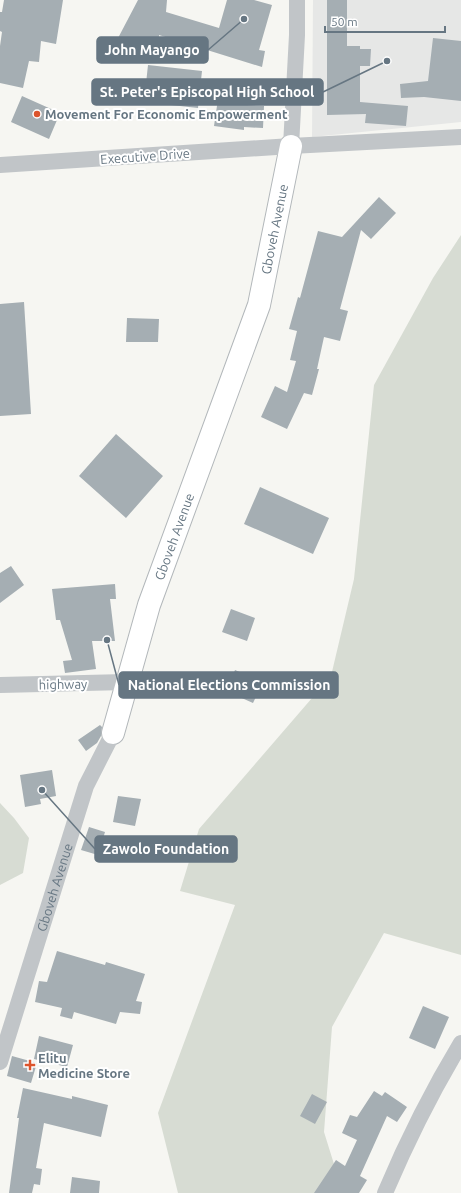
<svg xmlns="http://www.w3.org/2000/svg" width="461" height="1193" viewBox="0 0 461 1193" font-family="Ubuntu,sans-serif">
	<rect width="100%" height="100%" fill="#f6f6f2"/>
	<!-- built -->
	<path fill="#e6e7e6" d="M 313,0 L 461,0 L 461,122 L 312,137 Z"/>
	<!-- green -->
	<path fill="#d7dcd3" d="M 461,235 L 461,955 L 384,933 L 332,1027 L 324,1132 L 343,1193 L 178,1193 L 158,1113 L 235,905 L 180,891 L 199,829 L 331,676 L 354,579 L 374,385 L 433,278 Z
		M 0,803 L 14,818 L 29,838 L 23,873 L 0,885 Z"/>
	<!-- building -->
	<path fill="#a5aeb3" d="M 4,0 L 63,0 L 56,44 L 41,41 L 39,62 L 29,61 L 23,88 L 0,83 L 0,46 L 2,32 L 0,31 L 0,12 L 2,12 Z
		M 138,0 L 167,0 L 166,12 L 219,28 L 227,0 L 254,0 L 272,5 L 259,50 L 265,51 L 262,67 L 159,35 L 158,56 L 139,55 L 139,52 L 117,40 Z
		M 327,0 L 347,0 L 347,46 L 360,46 L 360,49 L 371,49 L 370,66 L 360,66 L 360,102 L 408,106 L 406,126 L 365,123 L 366,114 L 327,115 Z
		M 433,38 L 461,41 L 461,101 L 424,97 L 401,98 L 400,84 L 428,81 Z
		M 148,65 L 202,71 L 198,108 L 144,102 Z
		M 22,96 L 60,113 L 49,139 L 11,122 Z
		M 218,99 L 247,103 L 247,105 L 264,106 L 263,128 L 244,127 L 244,130 L 214,126 Z
		M 379,197 L 396,213 L 371,239 L 361,230 L 340,309 L 348,311 L 340,341 L 324,337 L 317,369 L 319,369 L 312,395 L 304,393 L 287,429 L 261,417 L 275,386 L 287,392 L 296,361 L 290,360 L 297,331 L 289,329 L 298,297 L 300,298 L 318,231 L 342,237 Z
		M 24,302 L 31,414 L 0,416 L 0,304 Z
		M 127,318 L 159,319 L 158,342 L 126,342 Z
		M 116,434 L 163,476 L 126,518 L 79,476 Z
		M 260,487 L 329,518 L 313,554 L 244,524 Z
		M 11,566 L 24,585 L 0,603 L 0,573 Z
		M 115,584 L 116,599 L 110,599 L 115,641 L 92,641 L 96,669 L 65,673 L 63,661 L 72,660 L 60,620 L 56,620 L 52,589 Z
		M 231,609 L 255,618 L 247,641 L 222,632 Z
		M 235,670 L 263,682 L 253,703 L 226,691 Z
		M 100,725 L 102,727 L 101,736 L 97,743 L 86,751 L 78,740 Z
		M 52,770 L 56,796 L 40,799 L 41,804 L 25,807 L 20,775 Z
		M 118,796 L 141,799 L 135,826 L 113,822 Z
		M 89,827 L 105,832 L 98,855 L 81,850 Z
		M 57,951 L 105,965 L 106,962 L 145,974 L 136,1001 L 142,1002 L 140,1014 L 120,1012 L 116,1024 L 74,1012 L 72,1019 L 60,1016 L 62,1008 L 35,1002 L 39,981 L 47,982 Z
		M 423,1006 L 449,1017 L 435,1049 L 409,1038 Z
		M 39,1036 L 73,1045 L 67,1067 L 34,1059 Z
		M 12,1056 L 37,1063 L 31,1083 L 7,1076 Z
		M 23,1088 L 72,1099 L 72,1096 L 108,1105 L 101,1137 L 44,1123 L 36,1168 L 42,1169 L 40,1185 L 34,1184 L 32,1193 L 9,1193 L 19,1118 L 17,1118 Z
		M 374,1091 L 382,1096 L 385,1092 L 407,1107 L 397,1122 L 387,1116 L 360,1176 L 367,1180 L 359,1193 L 314,1193 L 336,1160 L 345,1166 L 357,1140 L 342,1133 L 350,1115 L 357,1117 Z
		M 312,1094 L 327,1102 L 315,1124 L 300,1116 Z
		M 72,1177 L 100,1181 L 99,1193 L 70,1193 Z"/>
	<g fill="none" stroke-linecap="round" stroke-linejoin="round">
		<defs>
			<g id="primary">
				<path id="s2" d="M 113,733 L 149,605 L 259,305 L 291,146"/>
			</g>
		</defs>
		<!-- primary casing -->
		<use href="#primary" stroke="#b2b7ba" stroke-width="24"/>
		<!-- street -->
		<g stroke="#c1c5c8" stroke-width="16">
			<path d="M 291,146 L 297,35 L 297,0"/>
			<path d="M 0,165 L 291,146 L 461,137"/>
			<path d="M 0,685 L 126,682"/>
			<path id="s1" d="M 0,1062 L 86,786 L 113,733"/>
			<path d="M 385,1193 C 407,1141 432,1091 461,1043"/>
		</g>
		<!-- primary -->
		<use href="#primary" stroke="#fff" stroke-width="22"/>
	</g>
	<!-- markers -->
	<g fill="#dc542c" stroke="#fff" stroke-width="1.5">
		<circle cx="37" cy="114" r="4"/>
		<path d="M28 1059h4v4h4v4h-4v4h-4v-4h-4v-4h4z"/>
	</g>
	<g text-anchor="middle" dominant-baseline="central" stroke-width="4" stroke-linejoin="round" paint-order="stroke">
		<!-- poi labels -->
		<g font-size="13" font-weight="bold" fill="#667682" stroke="#fff" text-anchor="start">
			<text x="45" y="114">Movement For Economic Empowerment</text>
			<text x="38" y="1058">Elitu<tspan x="38" dy="15">Medicine Store</tspan></text>
		</g>
		<!-- street labels -->
		<g font-size="13" fill="#667682" stroke="#fff">
			<text transform="translate(145 156) rotate(-4)">Executive Drive</text>
			<text stroke="none"><textPath href="#s2" startOffset="530">Gboveh Avenue</textPath></text>
			<text stroke="none"><textPath href="#s2" startOffset="206">Gboveh Avenue</textPath></text>
			<text transform="translate(63 684) rotate(-1)">highway</text>
			<text stroke="none"><textPath href="#s1" startOffset="183">Gboveh Avenue</textPath></text>
		</g>
	</g>
	<!-- callouts -->
	<path fill="none" stroke="#667682" stroke-width="1.5" d="M244 19L208 50M387 61L323 92M107 640L119 685M42 790L95 849"/>
	<g fill="#667682" stroke="#fff" stroke-width="1.5">
		<circle cx="244" cy="19" r="4"/>
		<circle cx="387" cy="61" r="4"/>
		<circle cx="107" cy="640" r="4"/>
		<circle cx="42" cy="790" r="4"/>
	</g>
	<g fill="#667682" stroke="#667682" stroke-width="1.5">
		<rect x="97" y="37" width="111" height="26" rx="4"/>
		<rect x="92" y="79" width="231" height="26" rx="4"/>
		<rect x="119" y="672" width="219" height="26" rx="4"/>
		<rect x="95" y="836" width="142" height="26" rx="4"/>
	</g>
	<g font-size="14" text-anchor="middle" font-weight="bold" fill="#fff">
		<text x="152" y="55">John Mayango</text>
		<text x="207" y="97">St. Peter's Episcopal High School</text>
		<text x="229" y="690">National Elections Commission</text>
		<text x="166" y="854">Zawolo Foundation</text>
	</g>
	<!-- scale -->
	<path d="M325 26v6h120v-6" fill="none" stroke="#667682" stroke-width="2"/>
	<text x="331" y="26" font-size="12" fill="#667682" stroke="#ffffff" stroke-width="3" paint-order="stroke">50 m</text>
</svg>
